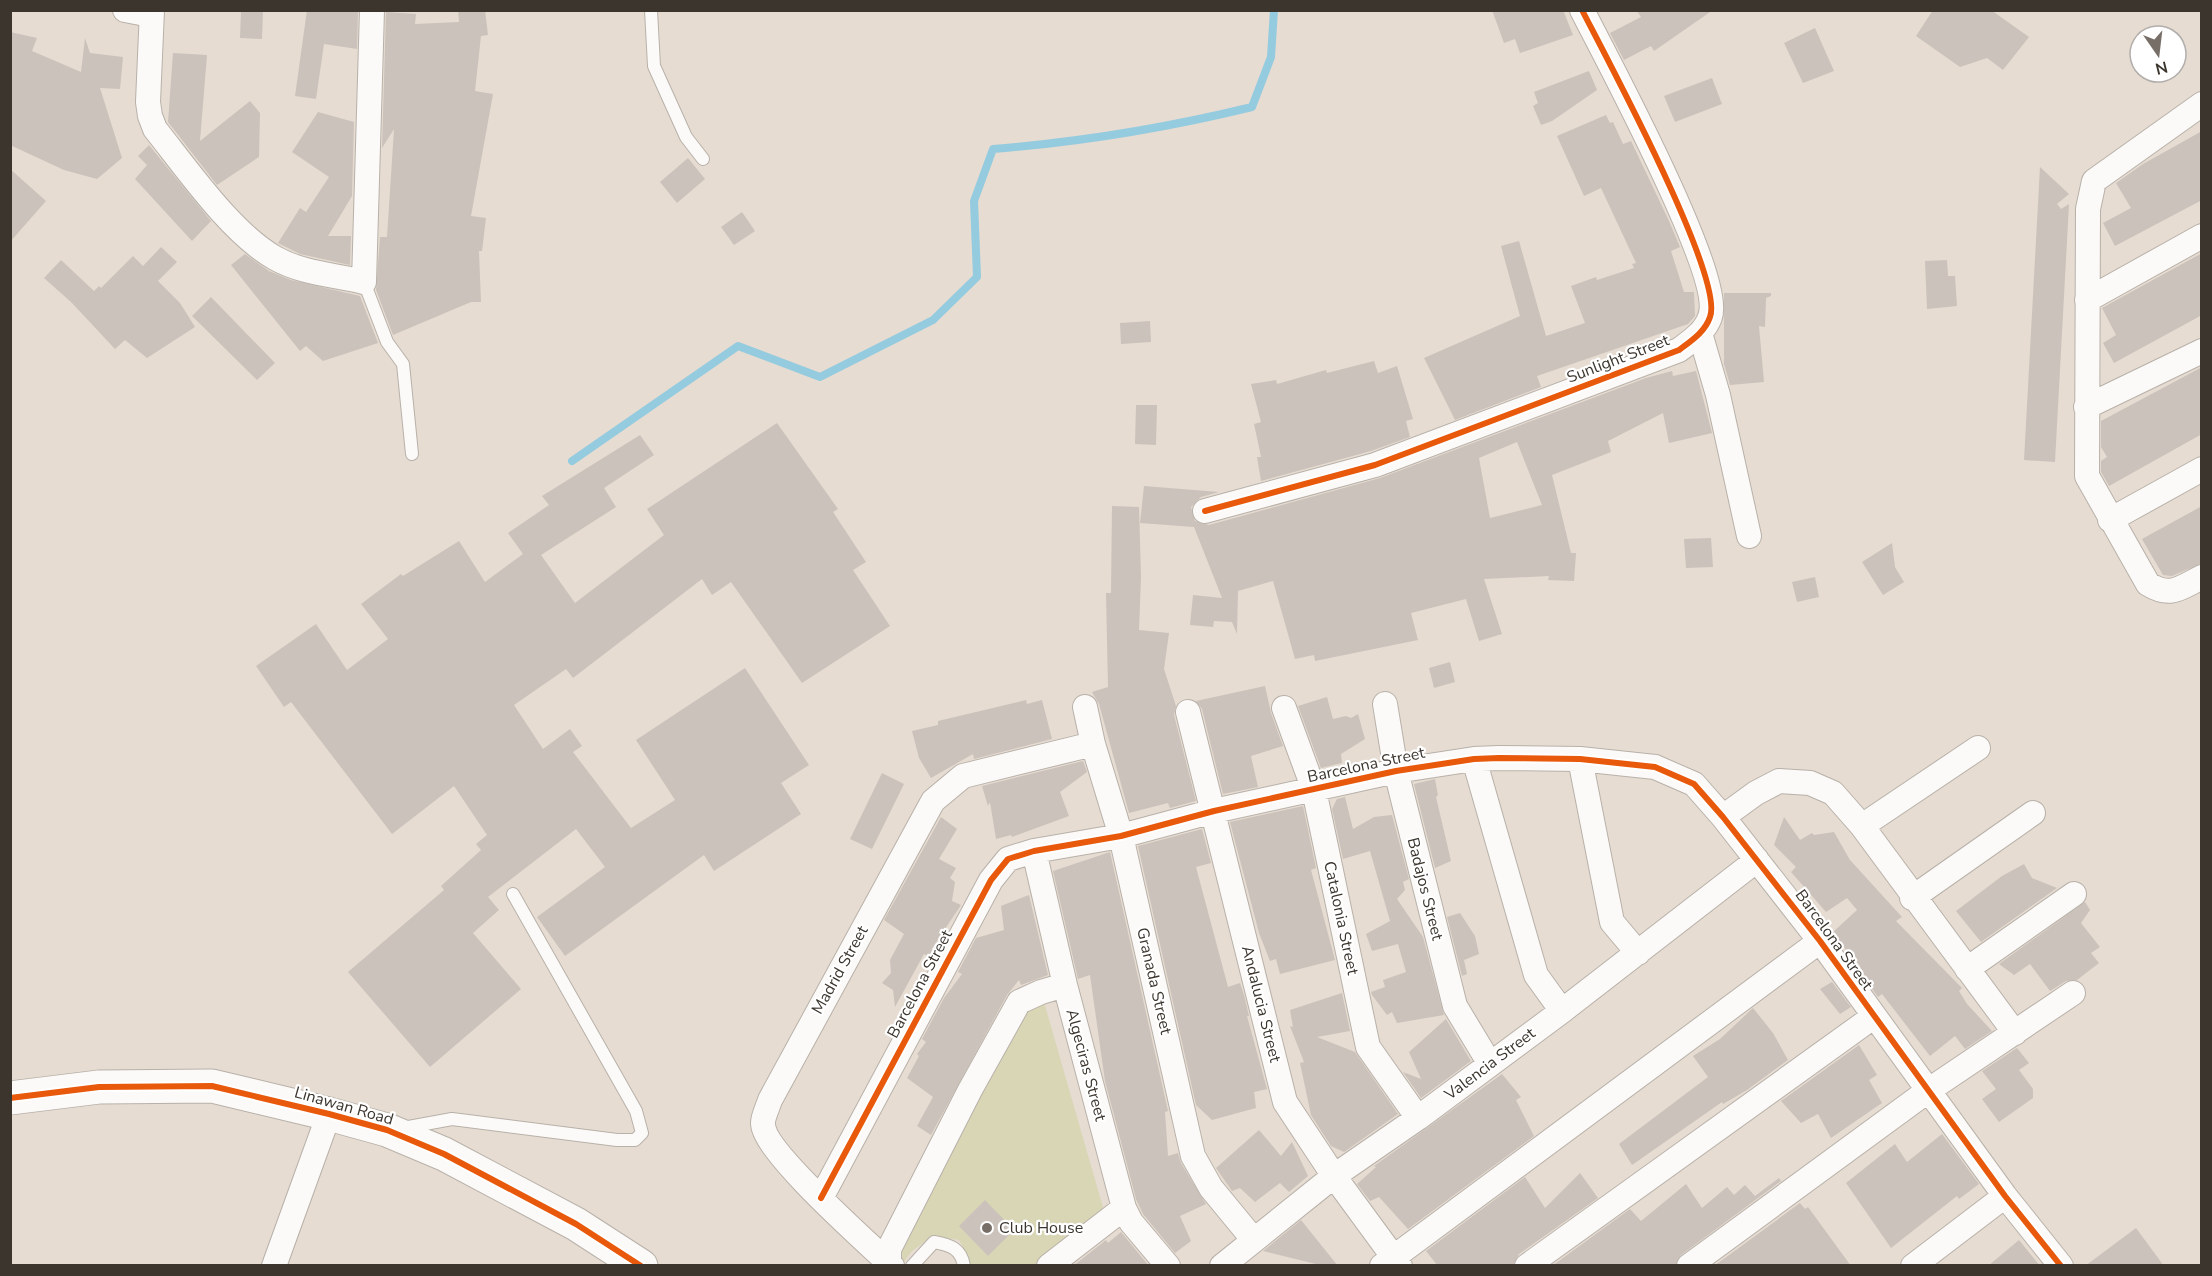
<svg xmlns="http://www.w3.org/2000/svg" width="2212" height="1276" viewBox="0 0 2212 1276" font-family="'Nunito Sans',sans-serif">
	<rect width="100%" height="100%" fill="#e6dcd2"/>
	<!-- green -->
	<path fill="#d8d6b5" d="M 1042,995 L 1104,1211 L 1038,1265 L 969,1265 L 969,1258 L 959,1240 L 933,1236 L 912,1251 L 903,1263 L 885,1266 L 1013,1023 Z"/>
	<g fill="none" stroke-linecap="round" stroke-linejoin="round">
		<!-- stream -->
		<path stroke="#94cbdf" stroke-width="8" d="M 572,461 L 738,346 L 820,377 L 933,320 L 977,277 L 974,201 L 993,149 C 1081,142 1166,128 1252,107 L 1271,57 L 1274,10"/>
	</g>
	<!-- building -->
	<path fill="#cbc2bb" fill-rule="evenodd" d="M 241,10 L 263,10 L 262,39 L 240,38 Z
		M 307,10 L 358,10 L 357,49 L 324,44 L 316,99 L 295,96 Z
		M 458,10 L 485,10 L 488,35 L 481,36 L 475,91 L 493,94 L 471,216 L 486,218 L 482,251 L 479,251 L 481,302 L 471,302 L 393,335 L 376,290 L 380,237 L 387,237 L 394,129 L 382,148 L 386,12 L 416,14 L 415,24 L 459,22 Z
		M 1492,10 L 1563,10 L 1573,35 L 1520,53 L 1515,39 L 1504,43 Z
		M 1636,10 L 1713,10 L 1654,51 L 1651,46 L 1624,60 L 1610,33 L 1641,17 Z
		M 1933,10 L 1991,10 L 2029,37 L 2003,70 L 1987,58 L 1960,67 L 1916,36 Z
		M 1815,28 L 1834,71 L 1803,83 L 1784,43 Z
		M 10,32 L 37,38 L 32,51 L 81,72 L 85,38 L 90,53 L 123,57 L 120,89 L 100,88 L 122,158 L 97,179 L 64,170 L 10,145 Z
		M 173,53 L 207,55 L 200,141 L 250,101 L 260,113 L 259,157 L 217,185 L 168,122 Z
		M 1589,71 L 1597,90 L 1552,121 L 1541,125 L 1533,106 L 1538,103 L 1534,92 Z
		M 1712,78 L 1722,104 L 1675,122 L 1664,96 Z
		M 318,112 L 354,122 L 352,196 L 328,236 L 351,236 L 350,265 L 300,254 L 278,243 L 300,208 L 306,212 L 329,177 L 292,152 Z
		M 1606,115 L 1610,123 L 1613,122 L 1623,144 L 1631,141 L 1669,221 L 1680,247 L 1671,251 L 1684,292 L 1694,292 L 1695,316 L 1688,324 L 1537,376 L 1541,387 L 1455,420 L 1424,358 L 1520,316 L 1501,246 L 1519,241 L 1546,336 L 1585,323 L 1571,286 L 1596,277 L 1597,280 L 1634,268 L 1632,264 L 1636,263 L 1601,188 L 1584,196 L 1557,136 Z
		M 2202,131 L 2202,200 L 2115,246 L 2103,223 L 2131,208 L 2116,183 L 2143,164 Z
		M 149,145 L 211,221 L 192,241 L 135,179 L 147,165 L 138,156 Z
		M 688,158 L 705,179 L 677,203 L 660,182 Z
		M 2040,167 L 2069,194 L 2057,204 L 2061,209 L 2069,204 L 2055,462 L 2024,460 Z
		M 10,169 L 46,201 L 10,242 Z
		M 742,212 L 755,231 L 734,245 L 721,227 Z
		M 161,247 L 177,262 L 158,281 L 180,303 L 195,327 L 147,358 L 125,340 L 115,349 L 71,302 L 44,278 L 61,260 L 94,291 L 99,286 L 101,288 L 133,256 L 143,266 Z
		M 2202,253 L 2202,315 L 2114,363 L 2103,343 L 2116,335 L 2102,308 Z
		M 245,254 L 269,271 L 291,280 L 360,296 L 378,343 L 323,361 L 306,346 L 300,351 L 231,265 Z
		M 1947,260 L 1948,276 L 1955,276 L 1957,306 L 1927,309 L 1925,261 Z
		M 1724,293 L 1771,293 L 1771,296 L 1766,298 L 1765,327 L 1759,326 L 1764,382 L 1730,385 L 1724,364 Z
		M 211,297 L 275,363 L 257,380 L 192,316 Z
		M 1150,321 L 1151,342 L 1121,344 L 1120,323 Z
		M 1374,361 L 1378,373 L 1397,366 L 1413,419 L 1406,421 L 1410,437 L 1371,451 L 1261,481 L 1257,457 L 1261,457 L 1254,424 L 1261,422 L 1251,384 L 1276,380 L 1277,384 L 1326,370 L 1327,373 Z
		M 2202,367 L 2202,434 L 2109,486 L 2101,472 L 2101,461 L 2107,457 L 2101,447 L 2101,421 Z
		M 1672,371 L 1673,376 L 1696,371 L 1712,433 L 1669,443 L 1663,413 L 1608,441 L 1611,452 L 1552,475 L 1571,553 L 1576,553 L 1574,581 L 1548,580 L 1549,576 L 1484,579 L 1502,634 L 1479,641 L 1466,599 L 1411,613 L 1418,640 L 1315,661 L 1314,655 L 1295,659 L 1273,581 L 1238,591 L 1237,634 L 1232,622 L 1214,621 L 1213,627 L 1190,625 L 1193,595 L 1222,598 L 1194,527 L 1140,523 L 1144,486 L 1219,492 L 1201,497 L 1191,507 L 1195,521 L 1209,525 L 1380,478 L 1646,378 ZM 1517,442 L 1542,505 L 1490,518 L 1479,458 Z
		M 1136,405 L 1157,405 L 1156,445 L 1135,444 Z
		M 777,423 L 838,509 L 833,512 L 866,562 L 853,570 L 890,626 L 802,683 L 731,582 L 712,595 L 702,579 L 573,678 L 566,669 L 514,705 L 543,749 L 570,729 L 582,746 L 573,752 L 631,828 L 675,800 L 636,740 L 745,668 L 809,765 L 781,783 L 801,814 L 714,871 L 704,855 L 565,956 L 537,917 L 605,867 L 576,829 L 488,897 L 499,910 L 473,933 L 521,989 L 430,1067 L 348,972 L 444,890 L 441,886 L 481,850 L 476,844 L 487,835 L 454,786 L 392,834 L 291,702 L 284,707 L 256,666 L 316,624 L 347,670 L 388,639 L 361,604 L 401,574 L 403,576 L 459,541 L 485,582 L 523,554 L 508,533 L 549,505 L 542,496 L 640,435 L 654,455 L 604,488 L 616,507 L 541,555 L 575,603 L 664,535 L 647,509 Z
		M 1112,506 L 1139,507 L 1141,577 L 1139,630 L 1169,633 L 1164,669 L 1176,706 L 1174,715 L 1196,801 L 1170,808 L 1168,803 L 1129,813 L 1099,704 L 1092,692 L 1108,687 L 1106,593 L 1111,593 Z
		M 2202,506 L 2202,563 L 2172,576 L 2163,575 L 2142,539 Z
		M 1711,538 L 1713,567 L 1686,568 L 1684,539 Z
		M 1892,543 L 1895,567 L 1904,582 L 1883,595 L 1862,562 Z
		M 1815,577 L 1819,597 L 1797,602 L 1792,582 Z
		M 1450,662 L 1455,682 L 1434,688 L 1429,668 Z
		M 1265,686 L 1271,713 L 1283,746 L 1251,756 L 1258,787 L 1223,794 L 1202,709 L 1196,701 Z
		M 1327,697 L 1333,719 L 1346,716 L 1351,718 L 1358,714 L 1365,739 L 1341,754 L 1342,763 L 1321,768 L 1298,706 Z
		M 1026,700 L 1027,704 L 1042,700 L 1052,739 L 974,759 L 973,754 L 931,778 L 919,758 L 912,731 L 938,725 L 938,721 Z
		M 1083,761 L 1087,772 L 1060,792 L 1069,816 L 1012,837 L 1011,835 L 996,839 L 990,802 L 988,806 L 982,786 Z
		M 882,773 L 904,784 L 872,849 L 850,839 Z
		M 1435,779 L 1438,795 L 1436,797 L 1451,861 L 1435,868 L 1414,784 Z
		M 1345,797 L 1353,829 L 1374,817 L 1392,815 L 1409,879 L 1403,882 L 1405,890 L 1397,899 L 1423,937 L 1444,1015 L 1397,1023 L 1392,1012 L 1387,1015 L 1372,995 L 1371,992 L 1385,987 L 1383,980 L 1406,972 L 1398,944 L 1372,951 L 1366,934 L 1390,921 L 1370,851 L 1343,859 L 1332,809 L 1337,799 Z
		M 1303,806 L 1316,868 L 1311,870 L 1335,960 L 1280,974 L 1276,959 L 1270,961 L 1259,933 L 1230,822 Z
		M 941,817 L 957,829 L 939,859 L 956,868 L 950,878 L 955,882 L 952,901 L 961,905 L 931,950 L 938,948 L 933,959 L 924,954 L 895,1007 L 893,990 L 882,983 L 891,973 L 890,960 L 904,934 L 884,920 Z
		M 1784,817 L 1800,840 L 1812,833 L 1814,835 L 1834,832 L 1850,860 L 1902,917 L 1896,921 L 1962,988 L 1959,991 L 1967,1004 L 1992,1031 L 1965,1049 L 1955,1036 L 1930,1056 L 1882,994 L 1878,997 L 1857,968 L 1860,966 L 1832,933 L 1857,910 L 1847,898 L 1826,912 L 1791,872 L 1796,867 L 1774,845 Z
		M 1202,829 L 1211,863 L 1196,867 L 1228,987 L 1240,983 L 1244,995 L 1249,1016 L 1247,1016 L 1267,1089 L 1254,1092 L 1256,1108 L 1212,1120 L 1196,1105 L 1138,846 Z
		M 1110,852 L 1168,1111 L 1165,1112 L 1168,1156 L 1178,1153 L 1181,1163 L 1206,1204 L 1180,1216 L 1191,1241 L 1175,1253 L 1143,1214 L 1136,1199 L 1105,1081 L 1090,975 L 1078,979 L 1053,871 Z
		M 2024,864 L 2032,878 L 2057,888 L 1981,942 L 1956,911 L 2002,876 Z
		M 1029,895 L 1048,975 L 1021,985 L 1019,980 L 1007,995 L 931,1135 L 917,1126 L 933,1097 L 907,1078 L 919,1056 L 917,1054 L 926,1042 L 922,1039 L 944,998 L 962,974 L 958,972 L 976,938 L 1004,930 L 1001,906 Z
		M 2085,902 L 2090,910 L 2081,923 L 2100,947 L 2091,953 L 2099,963 L 2077,980 L 2066,981 L 2050,991 L 2030,964 L 2014,975 L 1999,964 Z
		M 1460,913 L 1475,936 L 1479,954 L 1464,960 L 1467,974 L 1462,976 L 1447,917 Z
		M 1832,982 L 1851,1007 L 1840,1014 L 1820,989 Z
		M 1342,993 L 1350,1031 L 1317,1037 L 1355,1052 L 1398,1114 L 1344,1152 L 1331,1146 L 1311,1115 L 1300,1063 L 1304,1062 L 1290,1026 L 1293,1027 L 1290,1010 Z
		M 1753,1008 L 1773,1033 L 1788,1060 L 1747,1090 L 1723,1104 L 1722,1102 L 1632,1165 L 1619,1144 L 1708,1077 L 1693,1056 L 1720,1039 Z
		M 1446,1019 L 1471,1061 L 1421,1098 L 1403,1072 L 1421,1079 L 1409,1052 Z
		M 1859,1045 L 1877,1075 L 1869,1080 L 1882,1103 L 1831,1138 L 1818,1114 L 1801,1123 L 1781,1101 Z
		M 2017,1048 L 2029,1063 L 2019,1070 L 2033,1089 L 2033,1098 L 1999,1122 L 1982,1099 L 1996,1089 L 1982,1071 Z
		M 1502,1074 L 1521,1097 L 1516,1100 L 1534,1136 L 1408,1229 L 1379,1197 L 1370,1201 L 1357,1184 L 1376,1167 L 1374,1166 Z
		M 1259,1130 L 1281,1156 L 1292,1142 L 1308,1176 L 1289,1192 L 1280,1183 L 1255,1202 L 1240,1188 L 1232,1191 L 1216,1168 Z
		M 1942,1134 L 1979,1184 L 1959,1199 L 1957,1196 L 1891,1248 L 1846,1183 L 1895,1144 L 1907,1162 Z
		M 1580,1173 L 1598,1198 L 1519,1254 L 1513,1266 L 1438,1266 L 1426,1251 L 1525,1177 L 1545,1208 Z
		M 1779,1178 L 1781,1181 L 1681,1255 L 1675,1266 L 1552,1266 L 1630,1209 L 1641,1221 L 1686,1184 L 1702,1208 L 1727,1187 L 1734,1195 L 1745,1185 L 1755,1196 Z
		M 985,1200 L 1014,1230 L 988,1256 L 959,1226 Z
		M 1800,1203 L 1805,1209 L 1808,1207 L 1851,1266 L 1714,1266 Z
		M 1301,1220 L 1338,1266 L 1324,1266 L 1263,1251 Z
		M 2136,1228 L 2164,1266 L 2085,1266 Z
		M 1121,1232 L 1149,1266 L 1073,1266 L 1106,1240 L 1108,1243 Z
		M 2019,1240 L 2040,1266 L 1988,1266 Z"/>
	<g fill="none" stroke-linecap="round" stroke-linejoin="round">
		<defs>
			<path id="lane" d="M 651,10 L 654,66 L 686,137 L 703,159
				M 364,282 L 387,342 L 403,364 L 412,454
				M 403,1128 L 452,1119 L 617,1140 L 635,1140 L 642,1133 L 636,1111 L 513,894
				M 912,1266 L 934,1242 C 950,1245 961,1248 964,1266"/>
			<path id="street" d="M 125,10 L 151,15
				M 152,10 L 148,102 L 150,116 L 155,129 C 187,169 231,233 275,258 C 301,273 335,275 364,282 L 372,10
				M 2202,104 L 2094,181 L 2088,209 L 2087,476 L 2148,584 C 2171,598 2180,588 2202,577
				M 2087,300 L 2202,236
				M 1700,333 L 1718,395 L 1749,536
				M 2086,407 L 2202,351
				M 1205,511 L 1375,465 L 1679,350 C 1691,341 1705,332 1710,317 C 1725,278 1606,57 1582,10
				M 2110,520 L 2202,469
				M 1385,704 L 1396,771 L 1455,1006 L 1490,1064
				M 1085,707 L 1093,744 L 1121,836 L 1193,1156 L 1211,1188 L 1253,1239
				M 1284,708 L 1314,790 L 1368,1047 L 1418,1118
				M 1188,712 L 1285,1102 L 1334,1176 L 1400,1266
				M 1474,759 L 1536,975 L 1562,1011
				M 1580,759 L 1612,922 L 1638,953
				M 1723,817 L 1756,793 L 1779,781 L 1810,783 L 1833,793 L 1862,826 L 2015,1033
				M 1862,826 L 1978,748
				M 1034,851 L 1065,985 L 1124,1208 L 1131,1222 L 1168,1266
				M 1912,898 L 2033,813
				M 1967,969 L 2074,894
				M 821,1198 L 991,880 L 1008,859 L 1034,851 L 1121,836 L 1214,811 L 1396,771 L 1474,759 L 1499,758 L 1580,759 L 1655,767 L 1694,784 L 1723,817 L 1820,941 L 2005,1196 L 2061,1266
				M 889,1263 L 889,1249 L 970,1090 L 1019,1002 L 1041,992 L 1065,985
				M 274,1266 L 329,1114
				M 892,1266 C 868,1243 762,1150 763,1123 C 763,1116 768,1107 770,1100 L 933,801 L 963,776 L 1093,744
				M 1049,1266 L 1124,1208
				M 1222,1266 L 1334,1176 L 1418,1118 L 1562,1011 L 1757,860
				M 1382,1266 L 1820,941
				M 1527,1266 L 1873,1017
				M 1689,1266 L 1929,1090 L 2073,993
				M 1913,1266 L 2005,1196"/>
			<path id="secondary" d="M 10,1098 L 99,1087 L 212,1086 L 329,1114 L 387,1130 L 444,1154 L 576,1224 L 641,1266"/>
		</defs>
		<!-- lane casing -->
		<use href="#lane" stroke="#b8b1a9" stroke-width="14"/>
		<!-- street casing -->
		<use href="#street" stroke="#b8b1a9" stroke-width="26"/>
		<!-- secondary casing -->
		<use href="#secondary" stroke="#b8b1a9" stroke-width="35"/>
		<!-- lane -->
		<use href="#lane" stroke="#fbfaf8" stroke-width="12"/>
		<!-- street -->
		<use href="#street" stroke="#fbfaf8" stroke-width="24"/>
		<!-- secondary -->
		<use href="#secondary" stroke="#fbfaf8" stroke-width="33"/>
		<defs>
			<path id="cycleway" d="M 1205,511 L 1375,465 L 1679,350 C 1691,341 1705,332 1710,317 C 1725,278 1606,57 1582,10
				M 10,1098 L 99,1087 L 212,1086 L 329,1114 L 387,1130 L 444,1154 L 576,1224 L 641,1266
				M 821,1198 L 991,880 L 1008,859 L 1034,851 L 1121,836 L 1214,811 L 1396,771 L 1474,759 L 1499,758 L 1580,759 L 1655,767 L 1694,784 L 1723,817 L 1820,941 L 2005,1196 L 2061,1266"/>
		</defs>
		<!-- cycleway casing -->
		<use href="#cycleway" stroke="#fff" stroke-width="10"/>
		<!-- cycleway -->
		<use href="#cycleway" stroke="#e8590c" stroke-width="6"/>
	</g>
	<!-- markers -->
	<circle fill="#776f67" stroke="#fff" stroke-width="2" cx="987" cy="1228" r="6"/>
	<g text-anchor="middle" dominant-baseline="central" stroke-width="4.5" stroke-linejoin="round" paint-order="stroke">
		<!-- street labels -->
		<g font-size="16" fill="#3b352e" stroke="#fff">
			<text transform="translate(1618 359) rotate(-21)">Sunlight Street</text>
			<text transform="translate(1366 765) rotate(-12)">Barcelona Street</text>
			<text transform="translate(1425 889) rotate(76)">Badajos Street</text>
			<text transform="translate(1341 918) rotate(78)">Catalonia Street</text>
			<text transform="translate(1834 940) rotate(54)">Barcelona Street</text>
			<text transform="translate(840 970) rotate(-61)">Madrid Street</text>
			<text transform="translate(1154 981) rotate(77)">Granada Street</text>
			<text transform="translate(920 984) rotate(-62)">Barcelona Street</text>
			<text transform="translate(1261 1004) rotate(76)">Andalucia Street</text>
			<text transform="translate(1490 1064) rotate(-37)">Valencia Street</text>
			<text transform="translate(1086 1065) rotate(75)">Algeciras Street</text>
			<text transform="translate(344 1106) rotate(16)">Linawan Road</text>
		</g>
		<!-- poi labels -->
		<g font-size="16" fill="#3b352e" stroke="#fff" text-anchor="start">
			<text x="999" y="1228">Club House</text>
		</g>
	</g>
	<!-- border -->
	<rect width="2212" height="1276" fill="none" stroke="#3b352e" stroke-width="24"/>
	<!-- north arrow -->
	<g transform="translate(2158 54) rotate(166)"><circle r="28" fill="#ffffff" stroke="#b1aeab" stroke-width="1.5"/>
	<path d="M0-4.5L10 22L0 15L-10 22Z" fill="#776f67"/>
	<text y="-9" font-size="16" font-weight="bold" text-anchor="middle" fill="#3b352e">N</text>
	</g>
</svg>
